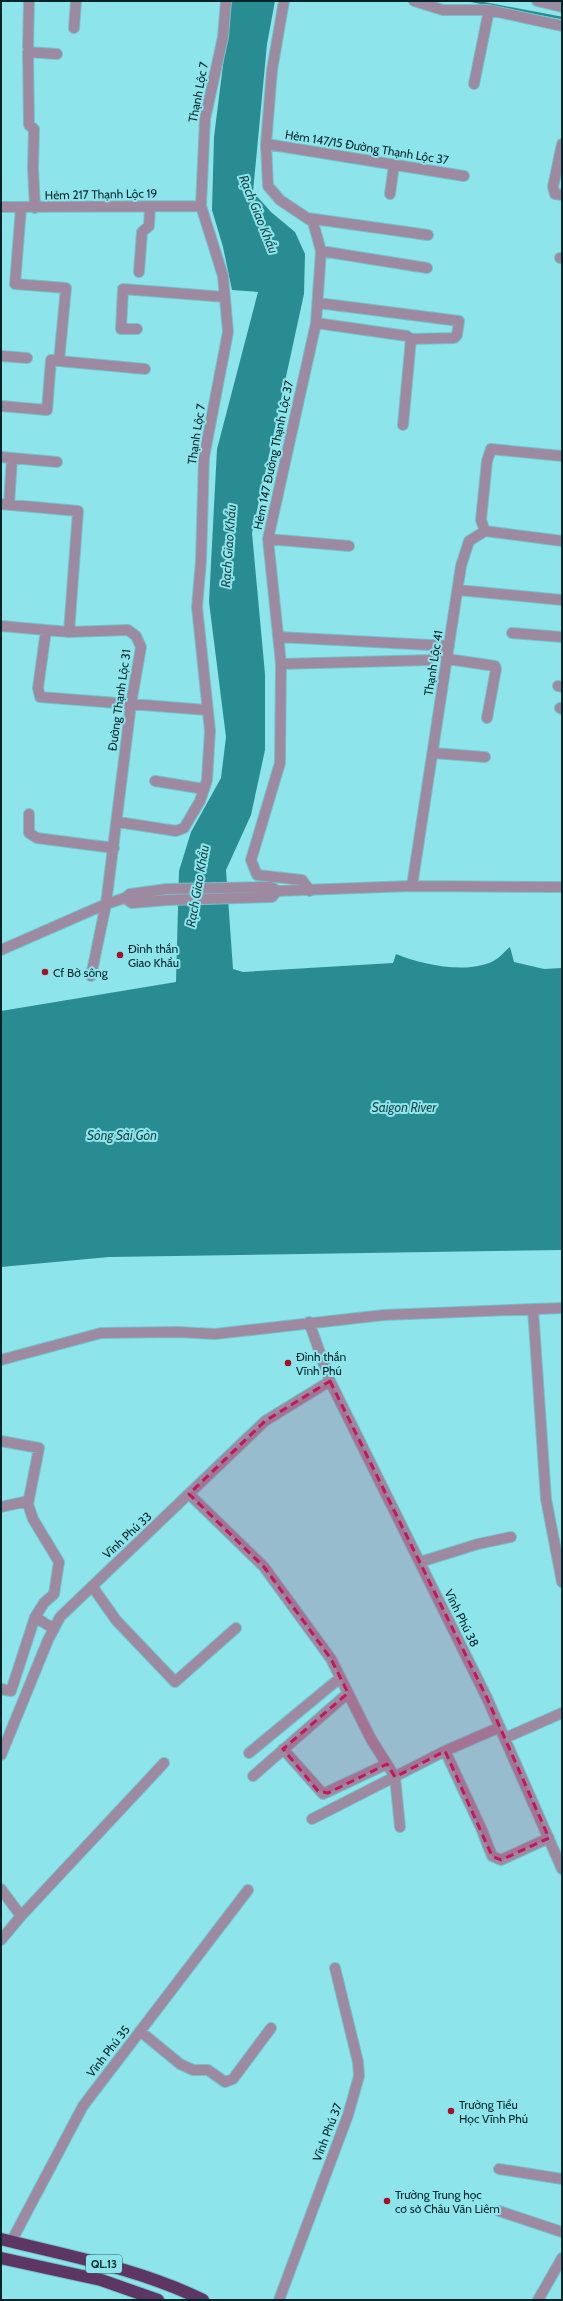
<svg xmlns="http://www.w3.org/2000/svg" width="563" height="2301" viewBox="0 0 563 2301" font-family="Cabin,sans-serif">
	<rect width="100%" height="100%" fill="#8de5eb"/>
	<!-- water -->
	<path fill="#298c92" d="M 231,1 L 275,1 L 267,44 L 253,192 L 271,212 L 295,232 L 305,254 L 304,294 L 252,533 L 265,674 L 265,750 L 251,815 L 226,870 L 233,969 L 243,972 L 393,963 L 396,954 C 422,965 474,976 498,958 C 502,955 506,950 510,947 L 514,962 L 544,969 L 562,968 L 562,1250 L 109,1257 L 1,1267 L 1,1011 L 176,982 L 179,871 L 191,832 L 221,778 L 226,737 L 209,602 L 217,449 L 258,292 L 232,290 L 223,247 L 212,210 L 214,137 Z"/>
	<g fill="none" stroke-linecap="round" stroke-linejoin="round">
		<!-- stream -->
		<path stroke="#298c92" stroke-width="2.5" d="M 472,1 L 562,18"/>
		<defs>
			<path id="minor" d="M 284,1 L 272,70 L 266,144 L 268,186 L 280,200 L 313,222 L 321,251 L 316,323 L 268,539 L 281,664 L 280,763 L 251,860 L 257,875 L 302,880 L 310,891
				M 414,1 L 443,10 L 489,10 L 562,26
				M 537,1 L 562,7
				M 74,28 L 76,1
				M 28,47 L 29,1
				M 474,84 L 489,10
				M 266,144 L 464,176
				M 562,144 L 553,187 L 555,194 L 562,195
				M 390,194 L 394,165
				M 1,207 L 201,206
				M 35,208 L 33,168 L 34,129 L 29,125 L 28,52 L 57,54
				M 307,218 L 428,235
				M 321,251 L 427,268
				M 560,258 L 562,258
				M 139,272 L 142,232 L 149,226 L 150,207
				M 318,303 L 459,321 L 457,335 L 454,338 L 411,339
				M 316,323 L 407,336 L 411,339 L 403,425
				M 137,329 L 121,329 L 123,289 L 225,297
				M 1,356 L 27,358
				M 59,361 L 145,369
				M 1,406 L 47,410 L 51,360 L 59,361 L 66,288 L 15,284 L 21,208
				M 1,457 L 57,462
				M 1,504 L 78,511 L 69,632
				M 9,505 L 12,458
				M 485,531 L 481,520 L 487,461 L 491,449 L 562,456
				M 268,539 L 349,546
				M 458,590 L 562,600
				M 1,626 L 69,632 L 128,630 L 136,636 L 141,647 L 131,704 L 106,904 L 91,976
				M 46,630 L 38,688 L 40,697 L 207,710
				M 512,633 L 562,637
				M 279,637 L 449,646
				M 447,659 L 495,666 L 496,669 L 487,718
				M 281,664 L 431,660 L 436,653 L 448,653
				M 558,686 L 562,687
				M 560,708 L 562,709
				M 433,753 L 485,757
				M 155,781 L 204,789
				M 29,814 L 29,833 L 37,838 L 114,848
				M 118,822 L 176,831 L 184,828 L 200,801 L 207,780 L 210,731 L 197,607 L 201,561 L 204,457 L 228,332 L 223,276 L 201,206 L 205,119 L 223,37 L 226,1
				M 412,886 L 461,566 L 469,541 L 485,531 L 562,541
				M 125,898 L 132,903 L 168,900 L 272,897 L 277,891
				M 1,950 L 106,904 L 125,898 L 130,894 L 167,889 L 271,887 L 277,891 L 412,886 L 562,887
				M 533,1309 L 546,1499 L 562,1582
				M 309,1322 L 330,1381 L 487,1698 L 562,1869
				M 1,1360 L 101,1333 L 178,1332 L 215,1334 L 384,1315 L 562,1308
				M 1,1441 L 39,1448 L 28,1504 L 33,1519 L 59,1562 L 54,1594 L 44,1603 L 35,1617 L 54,1629
				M 189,1494 L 264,1567 L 331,1659 L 371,1739 L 395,1777 L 400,1827
				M 1,1507 L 28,1501
				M 420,1562 L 478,1544 L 511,1537
				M 92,1586 L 116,1620 L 175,1682 L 236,1628
				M 1,1689 L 11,1691 L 35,1617
				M 505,1738 L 562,1713
				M 283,1749 L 323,1794 L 387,1764
				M 445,1751 L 500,1727
				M 249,1753 L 340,1678
				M 1,1755 L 48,1640 L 60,1617 L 265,1421 L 330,1381
				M 253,1776 L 348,1693
				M 312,1819 L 445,1751 L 481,1828 L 492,1856 L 501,1860 L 549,1838
				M 1,1889 L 21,1916 L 1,1940
				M 21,1916 L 164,1763
				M 140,2031 L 180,2064 L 193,2070 L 208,2070 L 225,2082 L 233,2079 L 271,2028
				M 499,2169 L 562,2179
				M 499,2211 L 562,2232
				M 11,2242 L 83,2106 L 248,1890
				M 279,2300 L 348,2115 L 359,2076 L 358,2062 L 335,1968
				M 538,2300 L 562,2258"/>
			<path id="highway" d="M 1,2239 C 69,2256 140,2269 203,2300
				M 1,2258 L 101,2280 L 158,2300"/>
		</defs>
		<!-- minor casing -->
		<use href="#minor" stroke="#74c2c8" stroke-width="12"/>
		<!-- highway casing -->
		<use href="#highway" stroke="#74c2c8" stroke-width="14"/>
		<!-- minor -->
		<use href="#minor" stroke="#9d89a0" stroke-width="10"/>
		<!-- highway -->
		<use href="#highway" stroke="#5d3663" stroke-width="12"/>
	</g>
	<!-- marked area -->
	<path fill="#c2185b" fill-opacity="0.2" stroke="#c2185b" stroke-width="3" stroke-dasharray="8 5" stroke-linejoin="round" d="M 330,1381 L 487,1698 L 549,1838 L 501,1860 L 492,1856 L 445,1751 L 395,1777 L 387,1764 L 328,1793 L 318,1791 L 283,1749 L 348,1693 L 331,1659 L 264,1567 L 189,1494 L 265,1421 Z"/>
	<!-- markers -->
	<g fill="#a70f28" stroke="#8de5eb" stroke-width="1.5">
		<circle cx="120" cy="955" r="4"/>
		<circle cx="45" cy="972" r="4"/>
		<circle cx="288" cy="1363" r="4"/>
		<circle cx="451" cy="2111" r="4"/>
		<circle cx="387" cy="2201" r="4"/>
	</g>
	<g text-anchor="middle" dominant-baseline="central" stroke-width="4" stroke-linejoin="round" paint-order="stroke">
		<!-- shield labels -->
		<rect fill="#8de5eb" stroke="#2a5f62" stroke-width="1" x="86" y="2255" width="36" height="18" rx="3"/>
		<g font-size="11" font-weight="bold" fill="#002528">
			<text x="104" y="2264">QL.13</text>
		</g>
		<!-- street labels -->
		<g font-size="12" fill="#002528" stroke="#8de5eb">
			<text transform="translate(198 92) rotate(-79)">Thạnh Lộc 7</text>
			<text transform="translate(367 147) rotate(9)">Hẻm 147/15 Đường Thạnh Lộc 37</text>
			<text transform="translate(101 194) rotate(-1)">Hẻm 217 Thạnh Lộc 19</text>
			<text transform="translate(196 434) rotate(-81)">Thạnh Lộc 7</text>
			<text transform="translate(273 455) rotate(-78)">Hẻm 147 Đường Thạnh Lộc 37</text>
			<text transform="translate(433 663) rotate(-81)">Thạnh Lộc 41</text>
			<text transform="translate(119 700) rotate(-82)">Đường Thạnh Lộc 31</text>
			<text transform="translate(127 1535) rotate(-43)">Vĩnh Phú 33</text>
			<text transform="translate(462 1618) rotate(64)">Vĩnh Phú 38</text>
			<text transform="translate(108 2051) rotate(-52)">Vĩnh Phú 35</text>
			<text transform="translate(327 2132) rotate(-69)">Vĩnh Phú 37</text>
		</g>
		<!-- poi labels -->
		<g font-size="12" fill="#002528" stroke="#8de5eb" text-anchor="start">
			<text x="128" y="948">Đình thần<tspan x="128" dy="14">Giao Khẩu</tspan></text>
			<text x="53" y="972">Cf Bờ sông</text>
			<text x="296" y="1356">Đình thần<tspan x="296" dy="14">Vĩnh Phú</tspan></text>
			<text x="459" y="2104">Trường Tiểu<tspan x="459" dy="14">Học Vĩnh Phú</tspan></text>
			<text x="395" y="2194">Trường Trung học<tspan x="395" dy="14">cơ sở Châu Văn Liêm</tspan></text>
		</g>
		<!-- water labels -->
		<g font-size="13" font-style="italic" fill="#1d484b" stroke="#8de5eb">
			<text transform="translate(259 214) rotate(68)">Rạch Giao Khẩu</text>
			<text transform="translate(228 546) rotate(-86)">Rạch Giao Khẩu</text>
			<text transform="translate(197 886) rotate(-80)">Rạch Giao Khẩu</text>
			<text x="404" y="1107">Saigon River</text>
			<text x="122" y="1135">Sông Sài Gòn</text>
		</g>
	</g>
	<!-- border -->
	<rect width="563" height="2301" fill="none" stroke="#002528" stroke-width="4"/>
</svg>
